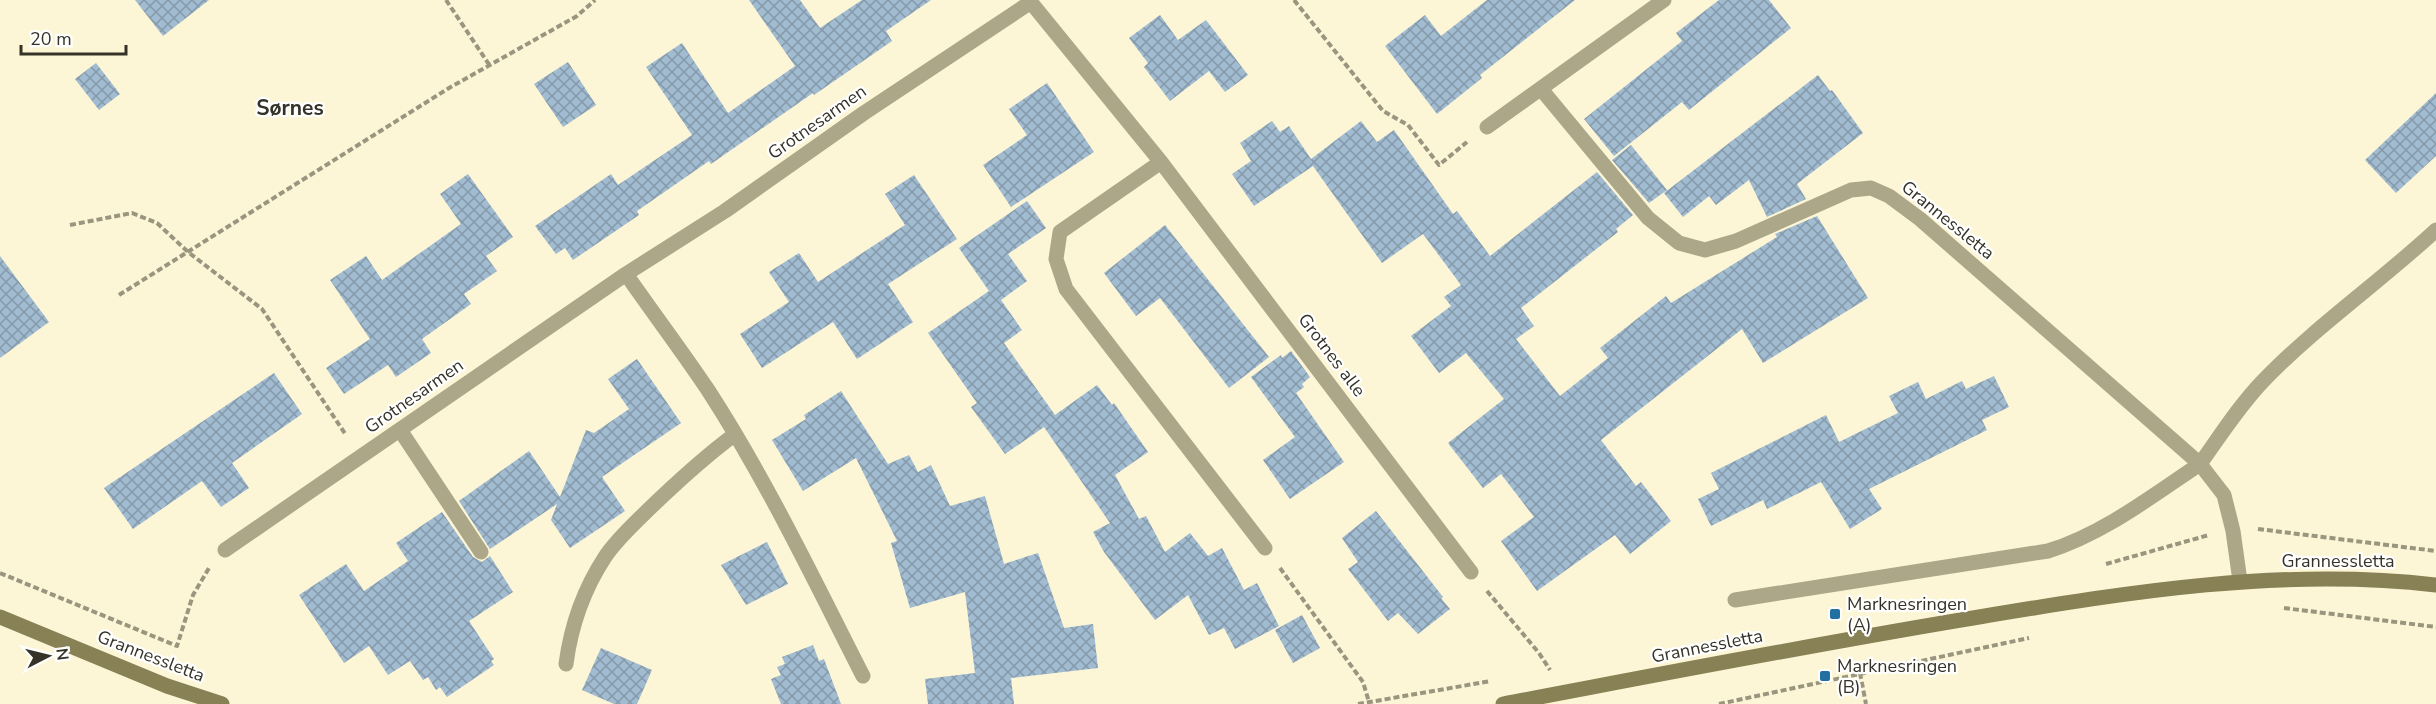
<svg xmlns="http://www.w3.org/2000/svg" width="2436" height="704" viewBox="0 0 2436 704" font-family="'Nunito Sans',sans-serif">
	<defs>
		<pattern id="building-cross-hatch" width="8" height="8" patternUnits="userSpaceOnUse" patternTransform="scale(1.5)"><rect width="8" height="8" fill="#a1bbd1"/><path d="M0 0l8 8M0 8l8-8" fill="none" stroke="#8499aa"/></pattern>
	</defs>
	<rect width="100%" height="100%" fill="#fcf6d6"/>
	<!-- building -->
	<path fill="url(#building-cross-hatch)" d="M 135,0 L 209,0 L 163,36 Z
		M 749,0 L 800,0 L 820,28 L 862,0 L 931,0 L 886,31 L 892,41 L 814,95 L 813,93 L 711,164 L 709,161 L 637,211 L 639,215 L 573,260 L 565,248 L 556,254 L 535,226 L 611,174 L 618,185 L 692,135 L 646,67 L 682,43 L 728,113 L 795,66 Z
		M 1487,0 L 1575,0 L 1480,75 L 1482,78 L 1437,114 L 1385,46 L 1425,15 L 1441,36 Z
		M 1719,0 L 1769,0 L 1791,28 L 1689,110 L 1682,102 L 1614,156 L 1584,119 L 1682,41 L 1676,33 Z
		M 1160,15 L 1178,40 L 1206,20 L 1248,75 L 1225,92 L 1209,71 L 1170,101 L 1144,67 L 1148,63 L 1129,38 Z
		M 568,62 L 596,105 L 563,127 L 534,84 Z
		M 96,63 L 120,94 L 99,110 L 75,79 Z
		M 1818,75 L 1830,91 L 1832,90 L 1863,133 L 1797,184 L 1806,199 L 1767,217 L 1749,180 L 1716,205 L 1709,196 L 1683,217 L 1664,193 Z
		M 1047,83 L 1094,152 L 1011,207 L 983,165 L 1027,135 L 1009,109 Z
		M 2436,93 L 2436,156 L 2396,193 L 2365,160 Z
		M 1272,121 L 1280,132 L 1289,126 L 1311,159 L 1361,121 L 1377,142 L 1394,130 L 1453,214 L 1457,211 L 1490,256 L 1597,172 L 1633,215 L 1616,229 L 1618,232 L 1521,308 L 1534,326 L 1516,339 L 1560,396 L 1608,358 L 1600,348 L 1666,296 L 1671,303 L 1777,237 L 1775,234 L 1817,216 L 1868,298 L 1763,363 L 1742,329 L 1601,440 L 1636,486 L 1641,482 L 1671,521 L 1630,554 L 1615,535 L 1537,591 L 1501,541 L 1534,517 L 1501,474 L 1483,488 L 1448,443 L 1504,399 L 1466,353 L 1439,373 L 1411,336 L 1451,306 L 1444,297 L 1461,285 L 1423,234 L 1382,263 L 1313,166 L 1254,206 L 1232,174 L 1251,161 L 1240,143 Z
		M 1631,145 L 1667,190 L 1649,203 L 1612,160 Z
		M 468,174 L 513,237 L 486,256 L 497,271 L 464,294 L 471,304 L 422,339 L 431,353 L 396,377 L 388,365 L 344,394 L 326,368 L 370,339 L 330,280 L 366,256 L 382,280 L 461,224 L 440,194 Z
		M 914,175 L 957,239 L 888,284 L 913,322 L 857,359 L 833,322 L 762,368 L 740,334 L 789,302 L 769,272 L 799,253 L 818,282 L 905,225 L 885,194 Z
		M 1027,201 L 1046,228 L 1008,254 L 1027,281 L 1001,300 L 1022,330 L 1004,343 L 1055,415 L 1097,385 L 1112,405 L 1114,403 L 1148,452 L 1115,475 L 1139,519 L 1146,516 L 1165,552 L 1190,533 L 1208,556 L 1222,548 L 1244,590 L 1257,583 L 1279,626 L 1235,649 L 1224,628 L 1209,635 L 1188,595 L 1155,620 L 1104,552 L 1093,532 L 1110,523 L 1044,427 L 1005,454 L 971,407 L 977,403 L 928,333 L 989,291 L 959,248 Z
		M 1165,225 L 1269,357 L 1229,388 L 1160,298 L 1136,316 L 1104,273 Z
		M 0,256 L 49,322 L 0,358 Z
		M 1291,351 L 1310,377 L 1302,384 L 1304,387 L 1296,393 L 1344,462 L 1290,499 L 1263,460 L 1295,437 L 1251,377 L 1281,355 L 1282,358 Z
		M 637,359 L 681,423 L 602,477 L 625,511 L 570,548 L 551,520 L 557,504 L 490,549 L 459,501 L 529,451 L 560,497 L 586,430 L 594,433 L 629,409 L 608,379 Z
		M 274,373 L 302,414 L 232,463 L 249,488 L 221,507 L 202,481 L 133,529 L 104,488 Z
		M 1994,376 L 2009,407 L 1982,420 L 1987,430 L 1869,489 L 1882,509 L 1850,529 L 1821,482 L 1767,509 L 1763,500 L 1711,526 L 1698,499 L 1719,489 L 1711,473 L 1826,415 L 1839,442 L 1898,413 L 1889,396 L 1918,382 L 1926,399 L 1962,381 L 1966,389 Z
		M 841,391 L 888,464 L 909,455 L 918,472 L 931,465 L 950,506 L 985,496 L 1004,564 L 1038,553 L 1064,628 L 1093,624 L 1098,668 L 1011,678 L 1014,704 L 928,704 L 925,679 L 975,673 L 965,592 L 910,608 L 891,543 L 897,541 L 856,458 L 803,491 L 772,440 L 806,419 L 804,415 Z
		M 1376,511 L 1443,597 L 1441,598 L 1450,609 L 1418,634 L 1398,613 L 1388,621 L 1348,569 L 1358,562 L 1342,538 Z
		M 442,512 L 473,557 L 482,562 L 490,556 L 513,592 L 469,621 L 494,659 L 491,661 L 494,665 L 447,697 L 440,687 L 436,690 L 428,677 L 423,680 L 410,661 L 388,675 L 369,646 L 344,663 L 299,595 L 346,564 L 364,591 L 408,561 L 396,543 Z
		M 767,542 L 788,584 L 746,605 L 721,565 Z
		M 1302,615 L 1320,648 L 1293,663 L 1275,630 Z
		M 813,645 L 819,661 L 824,659 L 841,704 L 781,704 L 771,679 L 781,675 L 777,667 L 785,664 L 782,657 Z
		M 601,648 L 652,670 L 637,704 L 614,704 L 582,690 Z"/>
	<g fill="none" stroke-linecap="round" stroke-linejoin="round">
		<!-- path -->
		<path stroke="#99957f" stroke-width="4" stroke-dasharray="6 3" stroke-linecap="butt" d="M 446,0 L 490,66
			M 1294,0 L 1383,111 L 1408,125 L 1439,165 L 1467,142
			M 70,225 L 132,213 L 157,223 L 188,252 L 262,309 L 346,435
			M 119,295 L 449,88 L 577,16 L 595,0
			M 2258,529 L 2436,551
			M 2106,564 L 2209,535
			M 1280,568 L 1363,682 L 1369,702
			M 0,573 L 177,646 L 193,595 L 209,568
			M 1487,591 L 1539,653 L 1550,670
			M 2284,608 L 2436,627
			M 1860,673 L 1866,704
			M 1358,704 L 1491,681
			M 1719,704 L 2029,638"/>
		<!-- service -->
		<path stroke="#aca789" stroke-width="15" d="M 400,430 L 481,552
			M 2200,464 C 2220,436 2239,406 2263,381 C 2316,326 2380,282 2436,230"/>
		<!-- minor -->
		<path stroke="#aca789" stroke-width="15" d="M 1029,0 L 1161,162 L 1471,572
			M 1541,89 L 1648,218 L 1679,243 L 1705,250 L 1736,241 L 1851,190 L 1871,188 L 1889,196 L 1920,219 L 2200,464 L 2224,495 L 2233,531 L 2240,581
			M 1487,127 L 1664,0
			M 1161,162 L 1060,232 L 1056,259 L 1066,289 L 1265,548
			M 626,274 C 653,313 682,351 708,390 C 767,481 814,580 863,676
			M 225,550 L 626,274 L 725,211 L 864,113 L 1031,2
			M 1735,600 L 2048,551 C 2103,534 2152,496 2200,464
			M 566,664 C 571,626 584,589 605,557 C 617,539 633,525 648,510 C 676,483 703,458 734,435"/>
		<!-- secondary -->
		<path stroke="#888155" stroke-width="15" d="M 0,617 L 167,686 L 222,704
			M 1503,704 C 1662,674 1820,643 1979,617 C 2129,592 2283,567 2436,585"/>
	</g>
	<!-- markers -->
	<g fill="#226fa1" stroke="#fff" stroke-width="2">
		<rect x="1829" y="608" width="12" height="12" rx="3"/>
		<rect x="1819" y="670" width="12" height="12" rx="3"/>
	</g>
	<g text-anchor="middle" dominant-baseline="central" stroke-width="4.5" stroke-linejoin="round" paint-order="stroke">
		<!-- street labels -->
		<g font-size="18" fill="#353327" stroke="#fff">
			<text transform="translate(817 122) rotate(-35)">Grotnesarmen</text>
			<text transform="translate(1948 220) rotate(39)">Grannessletta</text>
			<text transform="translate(1332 355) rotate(53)">Grotnes alle</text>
			<text transform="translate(414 396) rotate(-35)">Grotnesarmen</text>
			<text x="2338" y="561">Grannessletta</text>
			<text transform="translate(1707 646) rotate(-11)">Grannessletta</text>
			<text transform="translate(151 656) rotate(21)">Grannessletta</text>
		</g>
		<!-- poi labels -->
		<g font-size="18" fill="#353327" stroke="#fff" text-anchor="start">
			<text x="1847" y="604">Marknesringen<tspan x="1847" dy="21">(A)</tspan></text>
			<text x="1837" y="666">Marknesringen<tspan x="1837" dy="21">(B)</tspan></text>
		</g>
		<!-- quarter labels -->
		<g font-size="21" font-weight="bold" fill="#353327" stroke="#fff">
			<text x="290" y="108">Sørnes</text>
		</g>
	</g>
	<!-- north arrow -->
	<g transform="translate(48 656) rotate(83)" stroke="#ffffff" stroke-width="4.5" paint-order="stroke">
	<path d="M0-4.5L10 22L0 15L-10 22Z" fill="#353327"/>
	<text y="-9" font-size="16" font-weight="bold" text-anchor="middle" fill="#353327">N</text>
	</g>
	<!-- scale -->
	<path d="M21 45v9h105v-9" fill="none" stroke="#353327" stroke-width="3"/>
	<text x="30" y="45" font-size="18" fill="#353327" stroke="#ffffff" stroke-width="4.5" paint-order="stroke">20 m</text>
</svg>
